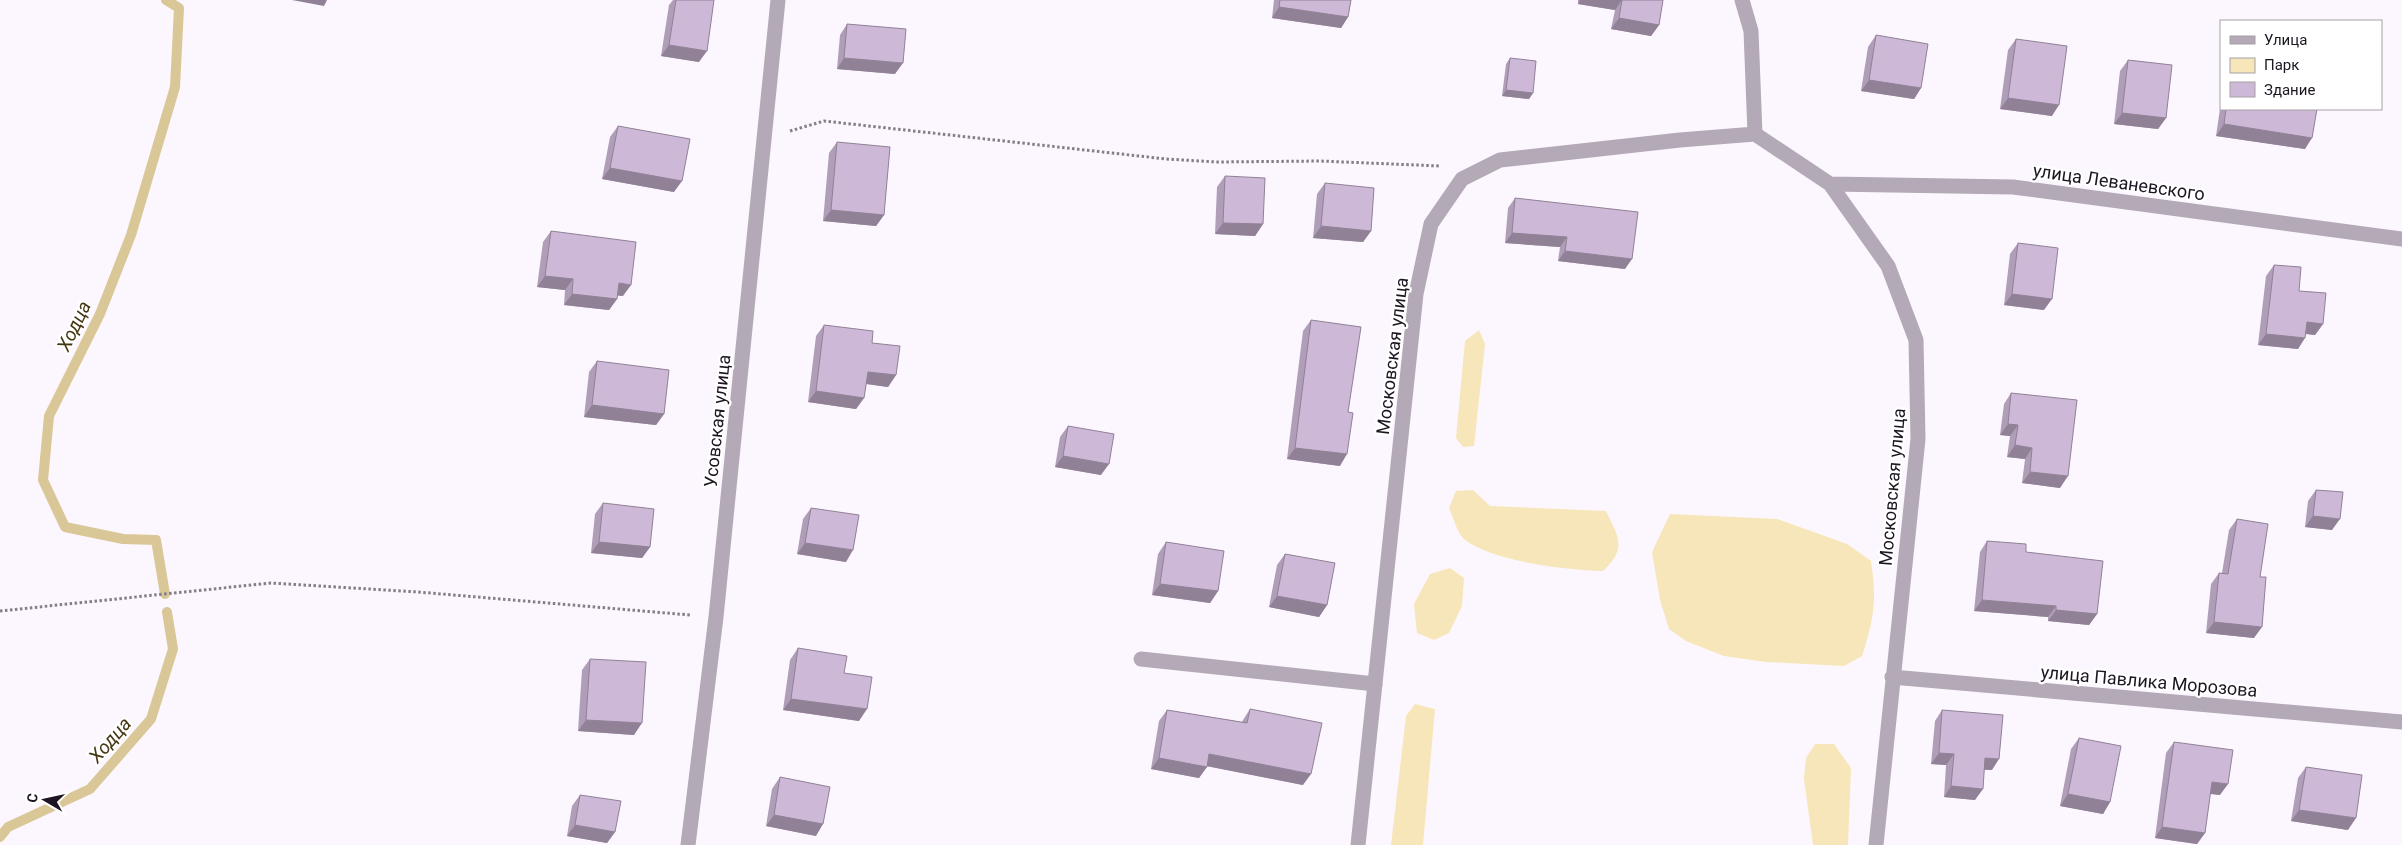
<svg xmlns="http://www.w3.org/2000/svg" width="2402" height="845" viewBox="0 0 2402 845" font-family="Roboto,sans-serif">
	<rect width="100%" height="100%" fill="#fcf7fe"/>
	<!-- green -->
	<path fill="#f7e6b9" d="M 1479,330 L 1485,344 L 1474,446 L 1463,447 L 1456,438 L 1465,341 Z
		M 1473,490 L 1490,506 L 1606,511 C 1619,538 1627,548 1603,571 C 1568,570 1492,562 1464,539 C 1457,533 1453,516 1449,508 L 1456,491 Z
		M 1670,514 L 1777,519 L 1847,544 L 1871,561 C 1877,601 1874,618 1862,656 L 1844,666 L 1766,662 L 1724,656 L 1686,641 L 1669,629 L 1660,600 L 1652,552 Z
		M 1450,568 L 1464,578 L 1462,606 L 1449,633 L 1434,640 L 1417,633 L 1414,604 L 1430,574 Z
		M 1415,704 L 1435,709 L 1423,845 L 1391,845 L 1406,716 Z
		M 1815,744 L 1834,744 L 1851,768 L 1848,845 L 1813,845 L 1804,779 L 1806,758 Z"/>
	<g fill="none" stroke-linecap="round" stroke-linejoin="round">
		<!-- stream -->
		<path stroke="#d9c797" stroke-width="10" d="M 165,594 L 156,540 L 123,539 L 65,527 L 43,480 L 49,416 L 100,314 L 131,235 L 175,87 L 179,8 L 166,0
			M 0,837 L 8,827 L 90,789 L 151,719 L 173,649 L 167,612"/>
		<!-- path -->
		<path stroke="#847e87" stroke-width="3" stroke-dasharray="2.5 2.5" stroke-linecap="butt" d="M 790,131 L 824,121 L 1166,159 L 1217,162 L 1320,161 L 1440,166
			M 0,611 L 271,583 L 418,592 L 690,615"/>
		<!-- service -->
		<path stroke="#b3a9b7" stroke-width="15" d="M 1141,659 L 1375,684"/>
		<!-- minor -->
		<path stroke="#b3a9b7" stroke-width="15" d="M 1742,0 L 1751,31 L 1755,134
			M 1830,184 L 2013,187 L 2402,239
			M 1892,677 L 2402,722
			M 688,845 L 716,617 L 778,0
			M 1358,845 L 1416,294 L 1431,224 L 1462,179 L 1500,160 L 1680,140 L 1755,134 L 1830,184 L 1888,266 L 1916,340 L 1918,439 L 1876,845"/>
	</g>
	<!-- wall -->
	<path fill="#b09eb9" d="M 673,0 L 714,0 L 699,62 L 661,56 L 669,5 Z
		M 1274,0 L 1351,0 L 1348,17 L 1341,28 L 1272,18 Z
		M 1578,0 L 1663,0 L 1659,25 L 1651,36 L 1611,29 L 1615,10 L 1578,4 Z
		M 847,24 L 895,74 L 837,69 L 840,35 Z
		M 1876,35 L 1921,88 L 1914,99 L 1861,91 L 1868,47 Z
		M 2016,39 L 2052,116 L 2000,109 L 2008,50 Z
		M 1510,58 L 1533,93 L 1529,99 L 1502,96 L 1506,64 Z
		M 2128,60 L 2166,118 L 2158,129 L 2114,124 L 2120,71 Z
		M 2221,102 L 2221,109 L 2317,109 L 2305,149 L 2216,136 Z
		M 618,126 L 674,192 L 602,179 L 610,137 Z
		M 837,142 L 884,215 L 876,226 L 823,221 L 829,153 Z
		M 1225,176 L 1263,224 L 1255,236 L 1215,234 L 1217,187 Z
		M 1325,183 L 1371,231 L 1363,242 L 1313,238 L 1317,194 Z
		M 1515,198 L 1625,269 L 1558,261 L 1560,247 L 1505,243 L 1508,208 Z
		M 551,231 L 623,296 L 617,295 L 617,299 L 609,310 L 564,305 L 565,290 L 537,287 L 543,242 Z
		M 2018,243 L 2044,310 L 2004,305 L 2010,254 Z
		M 2274,265 L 2299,291 L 2323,324 L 2315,335 L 2306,334 L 2298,349 L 2258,345 L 2266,276 Z
		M 1311,320 L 1340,466 L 1287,459 L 1303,331 Z
		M 824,325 L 872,343 L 896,375 L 888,387 L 866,384 L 864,398 L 856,409 L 808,402 L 816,336 Z
		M 597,361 L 664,414 L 656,425 L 584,417 L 589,372 Z
		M 2011,393 L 2060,488 L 2022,483 L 2025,459 L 2007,457 L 2010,436 L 2000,435 L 2004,404 Z
		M 1068,426 L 1101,475 L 1055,467 L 1060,437 Z
		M 2316,490 L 2332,530 L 2305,527 L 2308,501 Z
		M 603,503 L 650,547 L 642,558 L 591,553 L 595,514 Z
		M 811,508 L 846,562 L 797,554 L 803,519 Z
		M 2237,519 L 2260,577 L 2254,638 L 2206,633 L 2211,584 L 2219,573 L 2222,573 L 2229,530 Z
		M 1987,541 L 2026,552 L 2097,614 L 2089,625 L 2048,621 L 2048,617 L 1974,611 L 1980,552 Z
		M 1166,542 L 1218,591 L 1210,603 L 1152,595 L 1158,554 Z
		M 1285,554 L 1327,605 L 1319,617 L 1269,607 L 1277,565 Z
		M 798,648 L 844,673 L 859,721 L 783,710 L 790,660 Z
		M 590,659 L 634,735 L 578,731 L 582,670 Z
		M 1250,709 L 1303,785 L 1207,766 L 1199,778 L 1151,769 L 1159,721 L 1167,710 L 1242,722 L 1243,720 Z
		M 1942,710 L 1992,770 L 1984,770 L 1975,800 L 1944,797 L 1946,765 L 1931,764 L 1935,721 Z
		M 2079,738 L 2110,802 L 2103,814 L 2060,806 L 2071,749 Z
		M 2174,742 L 2220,795 L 2210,794 L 2205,833 L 2197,844 L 2155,838 L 2166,753 Z
		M 2306,767 L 2348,830 L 2291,821 L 2298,778 Z
		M 780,777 L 816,836 L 766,826 L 772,789 Z
		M 580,795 L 615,832 L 607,843 L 567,836 L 572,806 Z"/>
	<!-- shaded-wall -->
	<path fill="#908196" d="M 292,0 L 327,0 L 324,6 Z
		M 1580,0 L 1622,0 L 1615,10 L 1578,4 Z
		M 1279,7 L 1348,17 L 1341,28 L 1272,18 Z
		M 1619,18 L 1659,25 L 1651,36 L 1611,29 Z
		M 669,45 L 707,51 L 699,62 L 661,56 Z
		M 844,58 L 903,63 L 895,74 L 837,69 Z
		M 1869,80 L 1921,88 L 1914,99 L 1861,91 Z
		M 1506,90 L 1533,93 L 1529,99 L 1502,96 Z
		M 2008,98 L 2059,105 L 2052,116 L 2000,109 Z
		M 2122,113 L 2166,118 L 2158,129 L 2114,124 Z
		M 2224,124 L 2312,138 L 2305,149 L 2216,136 Z
		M 610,168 L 682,181 L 674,192 L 602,179 Z
		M 831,210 L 884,215 L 876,226 L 823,221 Z
		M 1223,223 L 1263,224 L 1255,236 L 1215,234 Z
		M 1321,226 L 1371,231 L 1363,242 L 1313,238 Z
		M 1512,233 L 1567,237 L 1560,247 L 1505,243 Z
		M 1565,251 L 1632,259 L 1625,269 L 1558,261 Z
		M 545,276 L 573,279 L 565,290 L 537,287 Z
		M 619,283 L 631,285 L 623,296 L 611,295 Z
		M 572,294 L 617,299 L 609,310 L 564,305 Z
		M 2012,294 L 2052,299 L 2044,310 L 2004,305 Z
		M 2307,322 L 2323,324 L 2315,335 L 2299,333 Z
		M 2266,334 L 2305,338 L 2298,349 L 2258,345 Z
		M 868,372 L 896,375 L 888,387 L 860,383 Z
		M 816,391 L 864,398 L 856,409 L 808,402 Z
		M 592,405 L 664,414 L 656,425 L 584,417 Z
		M 2008,424 L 2018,425 L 2010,436 L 2000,435 Z
		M 2015,445 L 2032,448 L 2025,459 L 2007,457 Z
		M 1295,448 L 1347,454 L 1340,466 L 1287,459 Z
		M 1063,456 L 1109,464 L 1101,475 L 1055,467 Z
		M 2030,472 L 2068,476 L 2060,488 L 2022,483 Z
		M 2313,516 L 2340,519 L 2332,530 L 2305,527 Z
		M 599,542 L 650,547 L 642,558 L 591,553 Z
		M 805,543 L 853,550 L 846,562 L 797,554 Z
		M 1160,584 L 1218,591 L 1210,603 L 1152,595 Z
		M 1277,596 L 1327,605 L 1319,617 L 1269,607 Z
		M 1982,600 L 2056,606 L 2048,617 L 1974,611 Z
		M 2056,610 L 2097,614 L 2089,625 L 2048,621 Z
		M 2214,622 L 2262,627 L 2254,638 L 2206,633 Z
		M 791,699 L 867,709 L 859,721 L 783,710 Z
		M 586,720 L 642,723 L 634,735 L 578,731 Z
		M 1939,753 L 1954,754 L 1946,765 L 1931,764 Z
		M 1209,754 L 1311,774 L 1303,785 L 1201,765 Z
		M 1159,758 L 1207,767 L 1199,778 L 1151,769 Z
		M 1985,758 L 1999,759 L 1992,770 L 1977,769 Z
		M 2212,782 L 2228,784 L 2220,795 L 2204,793 Z
		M 1951,786 L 1983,789 L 1975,800 L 1944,797 Z
		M 2068,794 L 2110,802 L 2103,814 L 2060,806 Z
		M 2299,810 L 2356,818 L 2348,830 L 2291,821 Z
		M 774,815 L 823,824 L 816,836 L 766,826 Z
		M 575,825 L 615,832 L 607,843 L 567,836 Z
		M 2162,827 L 2205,833 L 2197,844 L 2155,838 Z"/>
	<!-- building -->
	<path fill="#cdb8d7" stroke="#908196" d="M 676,0 L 714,0 L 707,51 L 669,45 Z
		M 1280,0 L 1351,0 L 1348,17 L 1279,7 Z
		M 1622,0 L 1663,0 L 1659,25 L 1619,18 Z
		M 847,24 L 906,29 L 903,63 L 844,58 Z
		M 1876,35 L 1928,44 L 1921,88 L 1869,80 Z
		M 2016,39 L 2067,46 L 2059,105 L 2008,98 Z
		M 1510,58 L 1536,61 L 1533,93 L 1506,90 Z
		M 2128,60 L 2172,65 L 2166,118 L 2122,113 Z
		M 2226,109 L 2317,109 L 2312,138 L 2224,124 Z
		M 618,126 L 690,139 L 682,181 L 610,168 Z
		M 837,142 L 890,147 L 884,215 L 831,210 Z
		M 1225,176 L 1265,178 L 1263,224 L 1223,223 Z
		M 1325,183 L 1374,188 L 1371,231 L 1321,226 Z
		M 1515,198 L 1638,212 L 1632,259 L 1565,251 L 1567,237 L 1512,233 Z
		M 551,231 L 636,242 L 631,285 L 619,283 L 617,299 L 572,294 L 573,279 L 545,276 Z
		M 2018,243 L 2058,248 L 2052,299 L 2012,294 Z
		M 2274,265 L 2301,267 L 2299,291 L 2326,293 L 2323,324 L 2307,322 L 2305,338 L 2266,334 Z
		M 1311,320 L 1361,327 L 1348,412 L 1353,413 L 1347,454 L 1295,448 Z
		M 824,325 L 873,331 L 872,343 L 900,346 L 896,375 L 868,372 L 864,398 L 816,391 Z
		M 597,361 L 669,370 L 664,414 L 592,405 Z
		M 2011,393 L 2077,400 L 2068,476 L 2030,472 L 2032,448 L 2015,445 L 2018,425 L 2008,424 Z
		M 1068,426 L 1114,434 L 1109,464 L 1063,456 Z
		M 2316,490 L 2343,492 L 2340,519 L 2313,516 Z
		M 603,503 L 654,509 L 650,547 L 599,542 Z
		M 811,508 L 859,515 L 853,550 L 805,543 Z
		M 2237,519 L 2268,524 L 2260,577 L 2266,577 L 2262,627 L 2214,622 L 2219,573 L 2228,574 Z
		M 1987,541 L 2026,544 L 2026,552 L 2103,561 L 2097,614 L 2056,610 L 2056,606 L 1982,600 Z
		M 1166,542 L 1224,551 L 1218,591 L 1160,584 Z
		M 1285,554 L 1335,563 L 1327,605 L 1277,596 Z
		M 798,648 L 847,656 L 844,673 L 872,677 L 867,709 L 791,699 Z
		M 590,659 L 646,662 L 642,723 L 586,720 Z
		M 1250,709 L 1322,723 L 1311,774 L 1209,754 L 1207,767 L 1159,758 L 1167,710 L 1247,723 Z
		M 1942,710 L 2003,715 L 1999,759 L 1985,758 L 1983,789 L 1951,786 L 1954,754 L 1939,753 Z
		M 2079,738 L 2121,746 L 2110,802 L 2068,794 Z
		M 2174,742 L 2233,750 L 2228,784 L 2212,782 L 2205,833 L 2162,827 Z
		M 2306,767 L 2362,775 L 2356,818 L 2299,810 Z
		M 780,777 L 830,787 L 823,824 L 774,815 Z
		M 580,795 L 621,801 L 615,832 L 575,825 Z"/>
	<g text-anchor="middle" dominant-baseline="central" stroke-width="4.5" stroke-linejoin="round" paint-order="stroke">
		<!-- street labels -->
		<g font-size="18" fill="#1d1521" stroke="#fff">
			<text transform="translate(2119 182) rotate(8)">улица Леваневского</text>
			<text transform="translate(1392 356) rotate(-83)">Московская улица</text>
			<text transform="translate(717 421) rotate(-84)">Усовская улица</text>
			<text transform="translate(1892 487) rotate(-85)">Московская улица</text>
			<text transform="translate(2149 681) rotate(5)">улица Павлика Морозова</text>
		</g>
		<!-- water labels -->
		<g font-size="19" font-style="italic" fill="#453711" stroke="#fff">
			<text transform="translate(74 326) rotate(-64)">Ходца</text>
			<text transform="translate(110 740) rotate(-49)">Ходца</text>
		</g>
	</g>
	<!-- legend -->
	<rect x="2220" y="20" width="162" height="90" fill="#ffffff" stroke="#a5a1a6"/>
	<rect x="2230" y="36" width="25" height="8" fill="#b3a9b7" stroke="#a5a1a6"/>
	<text x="2264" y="45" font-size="15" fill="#1d1521">Улица</text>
	<rect x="2230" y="58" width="25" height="15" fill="#f7e6b9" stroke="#a5a1a6"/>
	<text x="2264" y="70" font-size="15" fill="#1d1521">Парк</text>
	<rect x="2230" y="82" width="25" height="15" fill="#cdb8d7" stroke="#a5a1a6"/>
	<text x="2264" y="95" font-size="15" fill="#1d1521">Здание</text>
	<!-- north arrow -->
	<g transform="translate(45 800) rotate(279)" stroke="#ffffff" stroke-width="4" paint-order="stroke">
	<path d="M0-4L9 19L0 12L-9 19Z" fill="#1d1521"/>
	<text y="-8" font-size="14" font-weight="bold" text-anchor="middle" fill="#1d1521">С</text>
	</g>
</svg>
